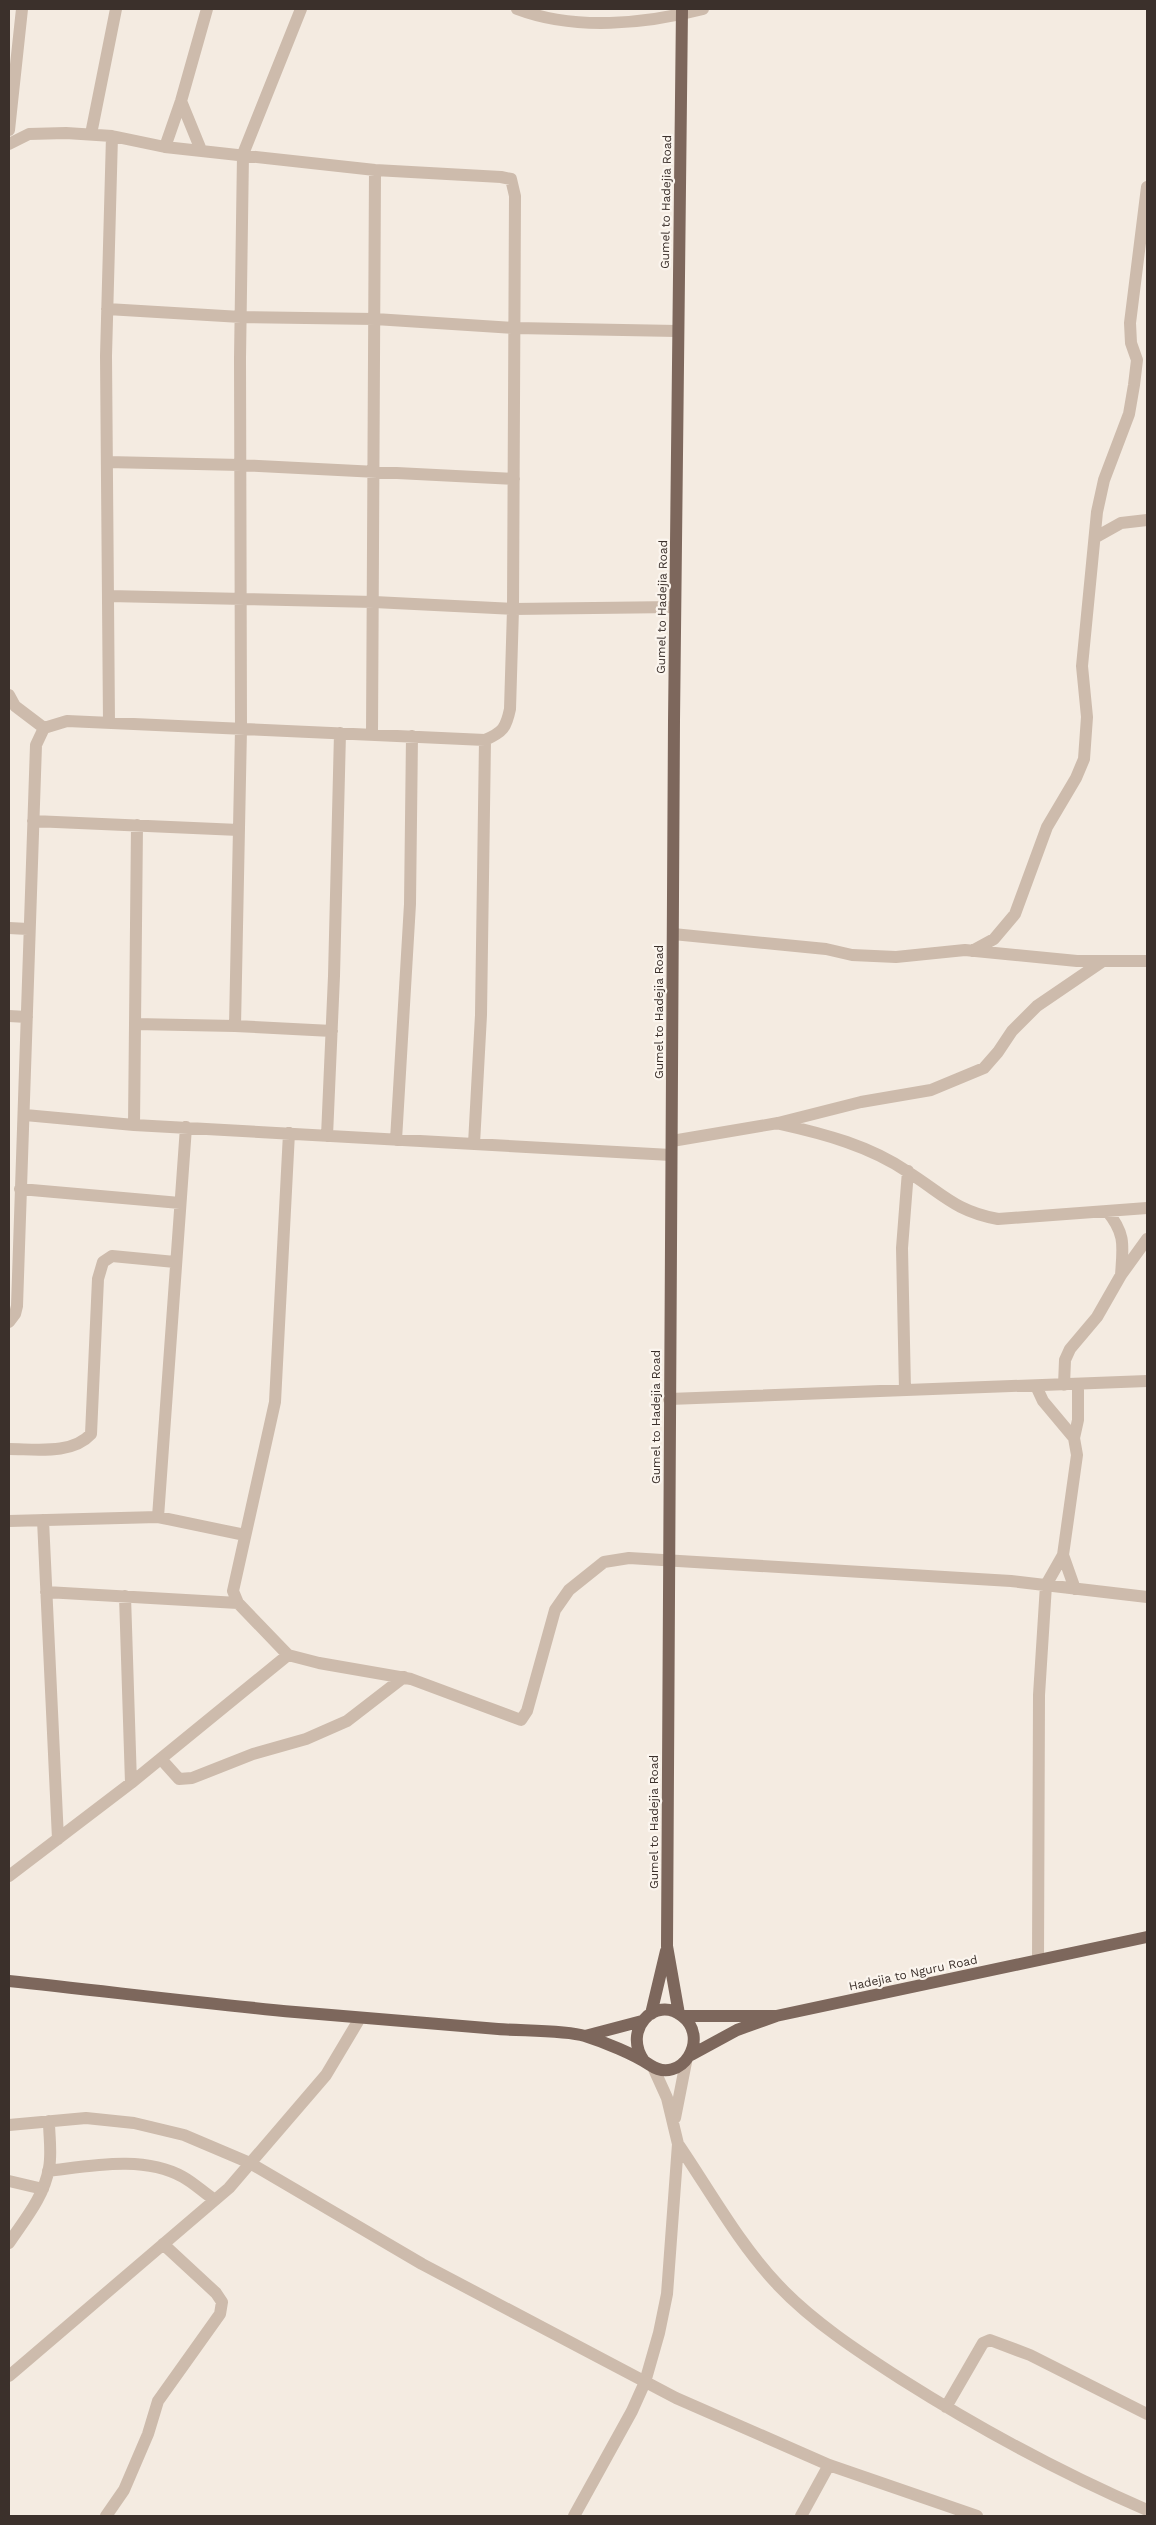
<svg xmlns="http://www.w3.org/2000/svg" width="1156" height="2525" viewBox="0 0 1156 2525" font-family="'Work Sans',sans-serif">
	<rect width="100%" height="100%" fill="#f4ebe1"/>
	<g fill="none" stroke-linecap="round" stroke-linejoin="round">
		<!-- street -->
		<path stroke="#cdbbac" stroke-width="12" d="M 517,9 C 575,31 645,24 703,9
			M 181,101 L 201,150
			M 9,130 L 22,9
			M 91,134 L 116,9
			M 9,144 L 29,134 L 66,133 L 112,136 L 165,147 L 375,170 L 501,177 L 511,179 L 515,196 L 513,609 L 510,709 C 506,728 503,732 485,740 L 67,721 L 44,728 L 36,745 L 17,1306 L 15,1314 L 9,1322
			M 165,147 L 181,101 L 207,9
			M 107,309 L 241,317 L 375,319 L 515,328 L 677,331
			M 107,462 L 241,465 L 514,479
			M 1096,537 L 1121,523 L 1147,520
			M 109,596 L 374,602 L 513,609 L 675,607
			M 9,695 L 15,706 L 44,728
			M 109,723 L 106,356 L 112,136
			M 372,735 L 375,170
			M 33,821 L 239,830
			M 9,928 L 28,929
			M 673,934 L 826,949 L 852,955 L 896,957 L 965,950 L 1077,961 L 1147,961
			M 972,951 L 994,939 L 1015,914 L 1047,827 L 1076,778 L 1084,759 L 1087,717 L 1082,666 L 1097,512 L 1104,480 L 1129,414 L 1134,385 L 1137,360 L 1131,343 L 1130,323 L 1147,187
			M 9,1016 L 27,1017
			M 135,1024 L 235,1026 L 332,1031
			M 235,1026 L 241,729 L 240,359 L 243,154 L 301,9
			M 25,1115 L 134,1125 L 671,1155
			M 780,1124 C 825,1134 870,1146 908,1172 C 943,1194 955,1211 998,1219 L 1147,1208
			M 134,1125 L 137,825
			M 289,1133 L 275,1402 L 233,1591 L 238,1603 L 288,1655 L 319,1663 L 411,1679 L 521,1720 L 527,1711 L 555,1610 L 569,1590 L 604,1562 L 629,1558 L 1011,1581 L 1147,1597
			M 327,1136 L 334,976 L 340,733
			M 396,1140 L 410,904 L 412,736
			M 672,1141 L 778,1123 L 861,1102 L 931,1090 L 984,1068 L 998,1052 L 1012,1031 L 1037,1006 L 1103,961
			M 474,1144 L 481,1015 L 485,740
			M 20,1189 L 180,1203
			M 1107,1211 C 1126,1234 1123,1246 1121,1275
			M 1064,1385 L 1065,1360 L 1070,1349 L 1097,1317 L 1121,1275 L 1147,1239
			M 1036,1386 L 1043,1401 L 1074,1438
			M 905,1390 L 902,1248 L 908,1171
			M 669,1399 L 1147,1381
			M 9,1449 C 35,1449 72,1455 91,1434 L 98,1279 L 103,1262 L 112,1256 L 175,1262
			M 158,1517 L 186,1127
			M 43,1520 L 58,1839
			M 9,1521 L 158,1517 L 245,1535
			M 1063,1555 L 1075,1589
			M 46,1592 L 238,1603
			M 125,1596 L 131,1783
			M 161,1759 L 179,1779 L 192,1778 L 253,1754 L 306,1739 L 347,1721 L 404,1677
			M 9,1876 L 131,1783 L 288,1655
			M 1038,1960 L 1039,1695 L 1046,1585 L 1063,1555 L 1077,1455 L 1074,1438 L 1078,1420 L 1078,1384
			M 675,2118 L 686,2062
			M 9,2125 L 86,2118 L 134,2123 L 184,2135 L 250,2163 L 422,2264 L 676,2398 L 829,2465 L 977,2516
			M 678,2144 C 710,2191 739,2244 778,2285 C 813,2322 859,2352 901,2379 C 980,2429 1061,2473 1147,2510
			M 48,2171 C 91,2166 143,2155 183,2177 C 194,2183 204,2193 215,2200
			M 9,2181 L 43,2189
			M 9,2243 C 25,2219 44,2197 49,2168 C 52,2153 49,2136 49,2121
			M 9,2376 L 229,2188 L 326,2075 L 360,2018
			M 946,2407 L 983,2343 L 990,2340 L 1030,2355 L 1147,2414
			M 106,2516 L 124,2490 L 148,2434 L 158,2401 L 220,2314 L 222,2302 L 216,2293 L 163,2244
			M 574,2516 L 632,2411 L 645,2382 L 659,2333 L 667,2294 L 678,2144 L 667,2098 L 653,2067
			M 801,2516 L 829,2465"/>
		<!-- primary -->
		<path stroke="#7d675c" stroke-width="12" d="M 9,1981 C 104,1991 199,2003 295,2012 C 362,2018 430,2023 498,2029 C 522,2031 564,2030 585,2036 C 604,2042 634,2054 650,2065 C 681,2086 711,2038 682,2016 C 655,1995 622,2030 644,2061
			M 651,2014 L 666,1951
			M 679,2014 L 667,1946 L 674,721 L 682,9
			M 682,2016 L 776,2016 L 1147,1937
			M 585,2036 L 642,2021
			M 691,2055 L 737,2030 L 776,2016"/>
	</g>
	<g text-anchor="middle" dominant-baseline="central" stroke-width="4.5" stroke-linejoin="round" paint-order="stroke">
		<!-- street labels -->
		<g font-size="12" fill="#3b302b" stroke="#fbf5ee">
			<text transform="translate(666 202) rotate(-89)">Gumel to Hadejia Road</text>
			<text transform="translate(662 607) rotate(-89)">Gumel to Hadejia Road</text>
			<text transform="translate(659 1012) rotate(-90)">Gumel to Hadejia Road</text>
			<text transform="translate(656 1417) rotate(-90)">Gumel to Hadejia Road</text>
			<text transform="translate(654 1822) rotate(-90)">Gumel to Hadejia Road</text>
			<text transform="translate(913 1973) rotate(-12)">Hadejia to Nguru Road</text>
		</g>
	</g>
	<!-- border -->
	<rect width="1156" height="2525" fill="none" stroke="#3b302b" stroke-width="20"/>
</svg>
